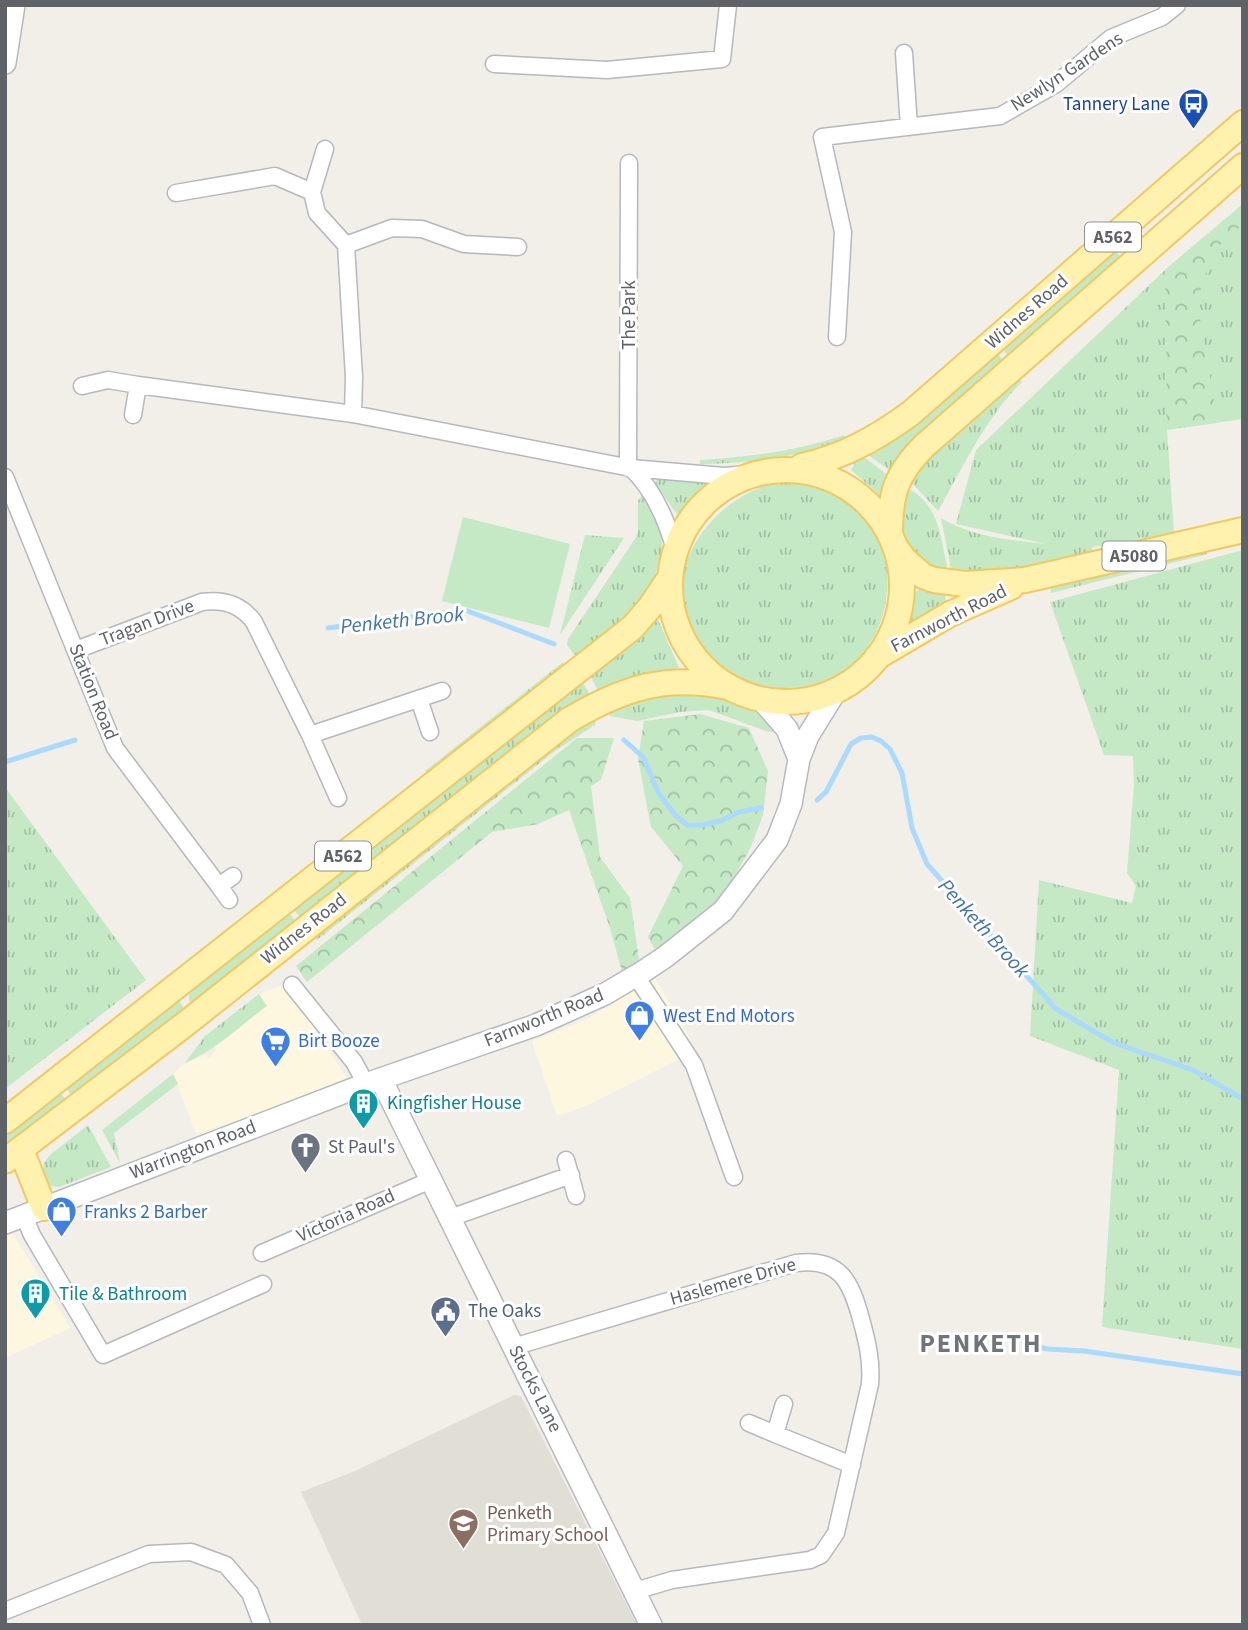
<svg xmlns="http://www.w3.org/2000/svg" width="1248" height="1630" viewBox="0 0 1248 1630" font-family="'Source Sans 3',sans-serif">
	<defs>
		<pattern id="grass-tufts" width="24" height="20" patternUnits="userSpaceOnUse" patternTransform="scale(1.75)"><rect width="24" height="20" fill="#c5e8c5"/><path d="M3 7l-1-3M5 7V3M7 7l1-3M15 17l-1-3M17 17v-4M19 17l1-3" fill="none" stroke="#a3c0a4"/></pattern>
		<pattern id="forest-crowns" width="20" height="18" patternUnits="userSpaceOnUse" patternTransform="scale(1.75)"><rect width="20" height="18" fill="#c5e8c5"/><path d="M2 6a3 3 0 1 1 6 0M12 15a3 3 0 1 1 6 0" fill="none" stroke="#a3c0a4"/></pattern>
	</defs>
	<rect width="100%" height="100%" fill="#f1efe8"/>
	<!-- commercial -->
	<path fill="#fef7e0" d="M 654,977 L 690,1038 L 677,1060 L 584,1107 L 557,1116 L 532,1041 L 586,1020 Z
		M 285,984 L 351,1084 L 196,1134 L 173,1074 L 185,1063 L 205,1055 L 209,1058 L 216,1050 L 213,1046 L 266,1006 L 259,994 Z
		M 9,1227 L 70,1328 L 5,1358 L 5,1229 Z"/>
	<!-- education -->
	<path fill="#e1ded6" d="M 514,1395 L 521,1396 L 637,1625 L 362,1625 L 301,1492 L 355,1471 Z"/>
	<!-- grass -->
	<path fill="url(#grass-tufts)" d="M 1243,204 L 1243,419 L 1167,430 L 1174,533 L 1092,547 L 1094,554 C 1046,564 1000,573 952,574 L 941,518 C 972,537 1010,540 1046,544 L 956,524 L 976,450 L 1165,270 Z
		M 1114,249 L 1123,259 L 1010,358 L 1002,348 Z
		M 997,353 L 1005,362 L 892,472 L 867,454 Z
		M 1018,377 L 1022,382 C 987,415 962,469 938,511 L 910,481 L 930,456 Z
		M 844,435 L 846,441 C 801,456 748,464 700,464 L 700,460 C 748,457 798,451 844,435 Z
		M 863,456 L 890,477 L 882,497 L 851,470 L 854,466 L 853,462 Z
		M 658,478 L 709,483 L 711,486 L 682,515 L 676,513 L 655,483 Z
		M 784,481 C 922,476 922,688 783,688 C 760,688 737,680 719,666 C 638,604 698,496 784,481 Z
		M 907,488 C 939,504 940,535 947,566 L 946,573 C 902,554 898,533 907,488 Z
		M 642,495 C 665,526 668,547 652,582 C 648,590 644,600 639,606 C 626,623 597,642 580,657 L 575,656 L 567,645 L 568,639 L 635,539 L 638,532 L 638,501 Z
		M 585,535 L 624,538 L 560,635 Z
		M 1206,549 L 1207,554 L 1200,556 L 1051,593 L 1050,587 Z
		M 1243,550 L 1243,1349 L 1102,1327 L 1119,1070 L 1030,1036 L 1039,880 L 1132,903 L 1136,886 L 1127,873 L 1134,784 L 1133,756 L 1104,755 L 1050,602 Z
		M 921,588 L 945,594 L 946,604 L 909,624 L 916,592 Z
		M 657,617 L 679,668 L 640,676 L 599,692 L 589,674 Z
		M 563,662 L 565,669 L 429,775 L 425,771 Z
		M 581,680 L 591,696 L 302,919 L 293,909 Z
		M 671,691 L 715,695 L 763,714 L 778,733 L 766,731 L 709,710 L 680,712 L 637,721 L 610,716 L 607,711 Z
		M 597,716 L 595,725 L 555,751 L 317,940 L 313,936 L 574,730 Z
		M 5,787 L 146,980 L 5,1089 Z
		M 289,913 L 297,923 L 192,1005 L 189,1000 L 189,992 Z
		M 259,994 L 267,1006 C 241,1025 215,1051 185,1063 L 205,1036 Z
		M 179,1000 L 185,1011 L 74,1098 L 66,1088 Z
		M 173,1074 L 178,1084 L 114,1133 L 120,1163 L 102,1130 Z
		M 60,1093 L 68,1102 L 5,1150 L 5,1134 Z
		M 88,1125 L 111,1167 L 59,1187 L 51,1186 L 43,1172 L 44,1163 L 50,1155 Z"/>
	<!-- forest -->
	<path fill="url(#forest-crowns)" d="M 1243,204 L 1243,224 L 1213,251 L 1197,302 L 1218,423 L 1167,429 L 1165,270 Z
		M 700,714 L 749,728 L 768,771 L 763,815 L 750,849 L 716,909 L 658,955 L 648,937 L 683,866 L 651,827 L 638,759 L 644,721 Z
		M 577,738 L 614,738 L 601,780 L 591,786 L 600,857 L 630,898 L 640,967 L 624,979 L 610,928 L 569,810 L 538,824 L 492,832 L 307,982 L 296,966 Z"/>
	<!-- garden -->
	<path fill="#c5e8c5" d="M 463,517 L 570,544 L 549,628 L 442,601 Z"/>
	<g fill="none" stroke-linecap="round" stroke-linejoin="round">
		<!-- stream -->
		<path stroke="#aadaff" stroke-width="5" d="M 328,628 L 465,610 L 554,644
			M 624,740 L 643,757 L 659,794 L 676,816 L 687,825 L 702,825 L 721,821 L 739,812 L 761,808
			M 5,762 L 75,740
			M 817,800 L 826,792 L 851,744 L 861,738 L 872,737 L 881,741 L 890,749 L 902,773 L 912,828 L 927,864 L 1056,1009 L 1114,1043 L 1193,1070 L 1243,1099
			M 1024,1342 L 1047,1349 L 1084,1351 L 1243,1374"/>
		<defs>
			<path id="street" d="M 904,53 L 909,127
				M 494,64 L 607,70 L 722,59 L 728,5
				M 312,192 L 325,149
				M 176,193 L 275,176 L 312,192 L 317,213 L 346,245 L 354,377 L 353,414
				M 346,245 L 392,228 L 422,229 L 464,244 L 518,247
				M 837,337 L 843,232 L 822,137 L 1000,116 L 1056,84 L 1111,38 L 1162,17 L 1177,5
				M 138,385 L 353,414 L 631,468 L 724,476 L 762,473
				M 82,386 L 108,380 L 138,385 L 133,415
				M 628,468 L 629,163
				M 631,468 C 655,491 668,523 676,554
				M 5,477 L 115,748 L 219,886
				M 76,650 L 202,602 C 223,599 241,604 254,622 L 310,735 L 338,798
				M 419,699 L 430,732
				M 310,735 L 442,691
				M 229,900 L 219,886 L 233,876
				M 636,976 L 694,1065 L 734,1177
				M 292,985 L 354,1062 L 366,1084
				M 566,1160 L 576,1196
				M 24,1216 L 32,1235 L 103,1355 L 263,1284
				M 450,1218 L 571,1175
				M 262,1253 L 431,1180
				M 513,1347 L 796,1263 C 840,1257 851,1282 861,1319 C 867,1341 872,1361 870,1384 L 836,1533 L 821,1555 L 810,1560 L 672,1580 L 635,1591
				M 749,1423 L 775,1434 L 784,1404
				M 775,1434 L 852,1465
				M 5,1611 L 149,1554 L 191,1552 L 226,1565 L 250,1593 L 262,1625"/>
			<path id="secondary" d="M 5,63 L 14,5
				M 761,699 L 787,729 L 799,759
				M 381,1079 L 651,1625
				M 5,1223 L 366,1084 L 536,1025 L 605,994 L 644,971 L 665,957 L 723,911 L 777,840 L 791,804 L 799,759 L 808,736 L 837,689"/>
			<path id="primary" d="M 802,466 C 843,457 877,438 911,413 L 1243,123
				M670 586a116 116 0 1 1 232 0a116 116 0 1 1-232 0Z
				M 890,535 C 890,495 895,475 924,446 L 1243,166
				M 896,548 L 904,559 L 923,576 L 934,580 L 965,584 L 1025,580 L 1243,530
				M 877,657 L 950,614 L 1011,587
				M 5,1121 L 633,627 L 651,606 L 669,579
				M 21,1150 L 44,1208
				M 5,1161 L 184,1025 L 569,720 C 623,688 665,674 728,687"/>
		</defs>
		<!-- street casing -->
		<use href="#street" stroke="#b5b8bc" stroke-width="19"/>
		<!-- secondary casing -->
		<use href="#secondary" stroke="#b6babf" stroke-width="24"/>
		<!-- primary casing -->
		<use href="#primary" stroke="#f2c960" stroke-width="28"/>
		<!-- street -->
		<use href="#street" stroke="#fff" stroke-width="16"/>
		<!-- secondary -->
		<use href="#secondary" stroke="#fff" stroke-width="21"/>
		<!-- primary -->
		<use href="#primary" stroke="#fff2af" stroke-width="24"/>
	</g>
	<!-- icons -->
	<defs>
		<symbol id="bus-pin" viewBox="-11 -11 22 30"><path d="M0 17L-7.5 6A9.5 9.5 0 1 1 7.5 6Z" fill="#1a4fb4" stroke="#fff"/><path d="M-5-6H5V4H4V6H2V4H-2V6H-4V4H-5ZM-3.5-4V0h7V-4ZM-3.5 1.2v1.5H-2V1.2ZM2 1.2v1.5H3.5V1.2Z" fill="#fff"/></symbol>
		<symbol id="shop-pin" viewBox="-11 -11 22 30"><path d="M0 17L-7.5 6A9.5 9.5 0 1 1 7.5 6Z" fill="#3f7fe0" stroke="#fff"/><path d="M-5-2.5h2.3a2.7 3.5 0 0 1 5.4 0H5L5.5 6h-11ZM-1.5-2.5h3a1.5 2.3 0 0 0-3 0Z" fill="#fff"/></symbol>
		<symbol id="supermarket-pin" viewBox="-11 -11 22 30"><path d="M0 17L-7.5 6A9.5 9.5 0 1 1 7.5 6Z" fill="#3f7fe0" stroke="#fff"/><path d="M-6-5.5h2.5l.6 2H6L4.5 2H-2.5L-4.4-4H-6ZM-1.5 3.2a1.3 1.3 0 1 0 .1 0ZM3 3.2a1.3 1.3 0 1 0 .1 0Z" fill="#fff"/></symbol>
		<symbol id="building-pin" viewBox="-11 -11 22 30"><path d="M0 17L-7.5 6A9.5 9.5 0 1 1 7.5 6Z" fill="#0f9aa8" stroke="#fff"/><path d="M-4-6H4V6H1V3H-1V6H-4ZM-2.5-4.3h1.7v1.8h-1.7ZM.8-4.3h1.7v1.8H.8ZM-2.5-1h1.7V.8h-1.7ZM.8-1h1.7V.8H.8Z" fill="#fff"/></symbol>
		<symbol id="church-pin" viewBox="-11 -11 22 30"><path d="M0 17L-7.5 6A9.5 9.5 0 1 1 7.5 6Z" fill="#6b7280" stroke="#fff"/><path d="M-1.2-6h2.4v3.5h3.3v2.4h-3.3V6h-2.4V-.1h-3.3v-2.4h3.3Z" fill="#fff"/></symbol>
		<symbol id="civic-pin" viewBox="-11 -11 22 30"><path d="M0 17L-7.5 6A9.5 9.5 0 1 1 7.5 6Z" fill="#5c6f8a" stroke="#fff"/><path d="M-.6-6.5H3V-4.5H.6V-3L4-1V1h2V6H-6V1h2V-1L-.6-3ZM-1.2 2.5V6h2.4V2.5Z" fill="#fff"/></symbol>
		<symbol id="school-pin" viewBox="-11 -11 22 30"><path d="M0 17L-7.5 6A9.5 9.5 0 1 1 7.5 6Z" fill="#8d6e63" stroke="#fff"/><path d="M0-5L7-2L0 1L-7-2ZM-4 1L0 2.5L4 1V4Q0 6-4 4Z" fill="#fff"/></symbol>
	</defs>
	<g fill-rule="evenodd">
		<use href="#bus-pin" x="1176" y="86" width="35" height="47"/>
		<use href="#shop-pin" x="622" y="998" width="35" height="47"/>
		<use href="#supermarket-pin" x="258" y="1024" width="35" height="47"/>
		<use href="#building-pin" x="346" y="1086" width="35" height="47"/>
		<use href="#church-pin" x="288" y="1130" width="35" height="47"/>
		<use href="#shop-pin" x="44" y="1194" width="35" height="47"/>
		<use href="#building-pin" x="18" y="1276" width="35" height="47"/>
		<use href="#civic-pin" x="428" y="1294" width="35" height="47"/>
		<use href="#school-pin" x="446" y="1506" width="35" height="47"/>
	</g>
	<g text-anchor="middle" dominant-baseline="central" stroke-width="6" stroke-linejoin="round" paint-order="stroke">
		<!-- shield labels -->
		<g fill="#fff" stroke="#8f9295" stroke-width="2">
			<rect x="1085" y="222.5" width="56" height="29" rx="5"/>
			<rect x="1102.5" y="541.5" width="63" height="29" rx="5"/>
			<rect x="315" y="841.5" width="56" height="29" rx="5"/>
		</g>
		<g font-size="18" font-weight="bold" fill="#5f6368">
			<text x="1113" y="237">A562</text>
			<text x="1134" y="556">A5080</text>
			<text x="343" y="856">A562</text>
		</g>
		<!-- street labels -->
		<g font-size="19" fill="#5f6368" stroke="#fff">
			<text transform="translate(1067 72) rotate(-33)">Newlyn Gardens</text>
			<text transform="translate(1027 312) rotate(-41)">Widnes Road</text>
			<text transform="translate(629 315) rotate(-90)">The Park</text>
			<text transform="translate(949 619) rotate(-27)">Farnworth Road</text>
			<text transform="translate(147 623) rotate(-21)">Tragan Drive</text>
			<text transform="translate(93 692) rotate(68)">Station Road</text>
			<text transform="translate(304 929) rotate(-38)">Widnes Road</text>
			<text transform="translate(544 1018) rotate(-22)">Farnworth Road</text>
			<text transform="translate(193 1150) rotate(-21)">Warrington Road</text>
			<text transform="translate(346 1216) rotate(-24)">Victoria Road</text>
			<text transform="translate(733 1282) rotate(-16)">Haslemere Drive</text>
			<text transform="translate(535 1389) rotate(63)">Stocks Lane</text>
		</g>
		<!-- transit labels -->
		<g font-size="19" fill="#164399" stroke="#fff" text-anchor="end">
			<text x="1170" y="104">Tannery Lane</text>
		</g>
		<!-- shop labels -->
		<g font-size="19" fill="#366cbe" stroke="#fff" text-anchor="start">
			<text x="663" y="1016">West End Motors</text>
			<text x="298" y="1041">Birt Booze</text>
			<text x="84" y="1212">Franks 2 Barber</text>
		</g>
		<!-- culture labels -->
		<g font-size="19" fill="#0d838f" stroke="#fff" text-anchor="start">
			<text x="387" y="1103">Kingfisher House</text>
			<text x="59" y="1294">Tile &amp; Bathroom</text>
		</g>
		<!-- worship labels -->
		<g font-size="19" fill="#5b616d" stroke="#fff" text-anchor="start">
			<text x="328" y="1147">St Paul's</text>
		</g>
		<!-- service labels -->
		<g font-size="19" fill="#4e5e75" stroke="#fff" text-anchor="start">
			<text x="468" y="1311">The Oaks</text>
		</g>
		<!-- education labels -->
		<g font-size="19" fill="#785e54" stroke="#fff" text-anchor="start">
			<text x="487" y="1513">Penketh<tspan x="487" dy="22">Primary School</tspan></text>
		</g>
		<!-- water labels -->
		<g font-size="21" font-style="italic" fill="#4174aa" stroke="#fff">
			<text transform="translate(402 620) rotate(-6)">Penketh Brook</text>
			<text transform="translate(984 928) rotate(48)">Penketh Brook</text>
		</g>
		<!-- district labels -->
		<g font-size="26" font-weight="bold" letter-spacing="2" fill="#70757a" stroke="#fff">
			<text x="981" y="1343">PENKETH</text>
		</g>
	</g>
	<!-- border -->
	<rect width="1248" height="1630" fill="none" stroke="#5f6368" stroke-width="14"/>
</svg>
